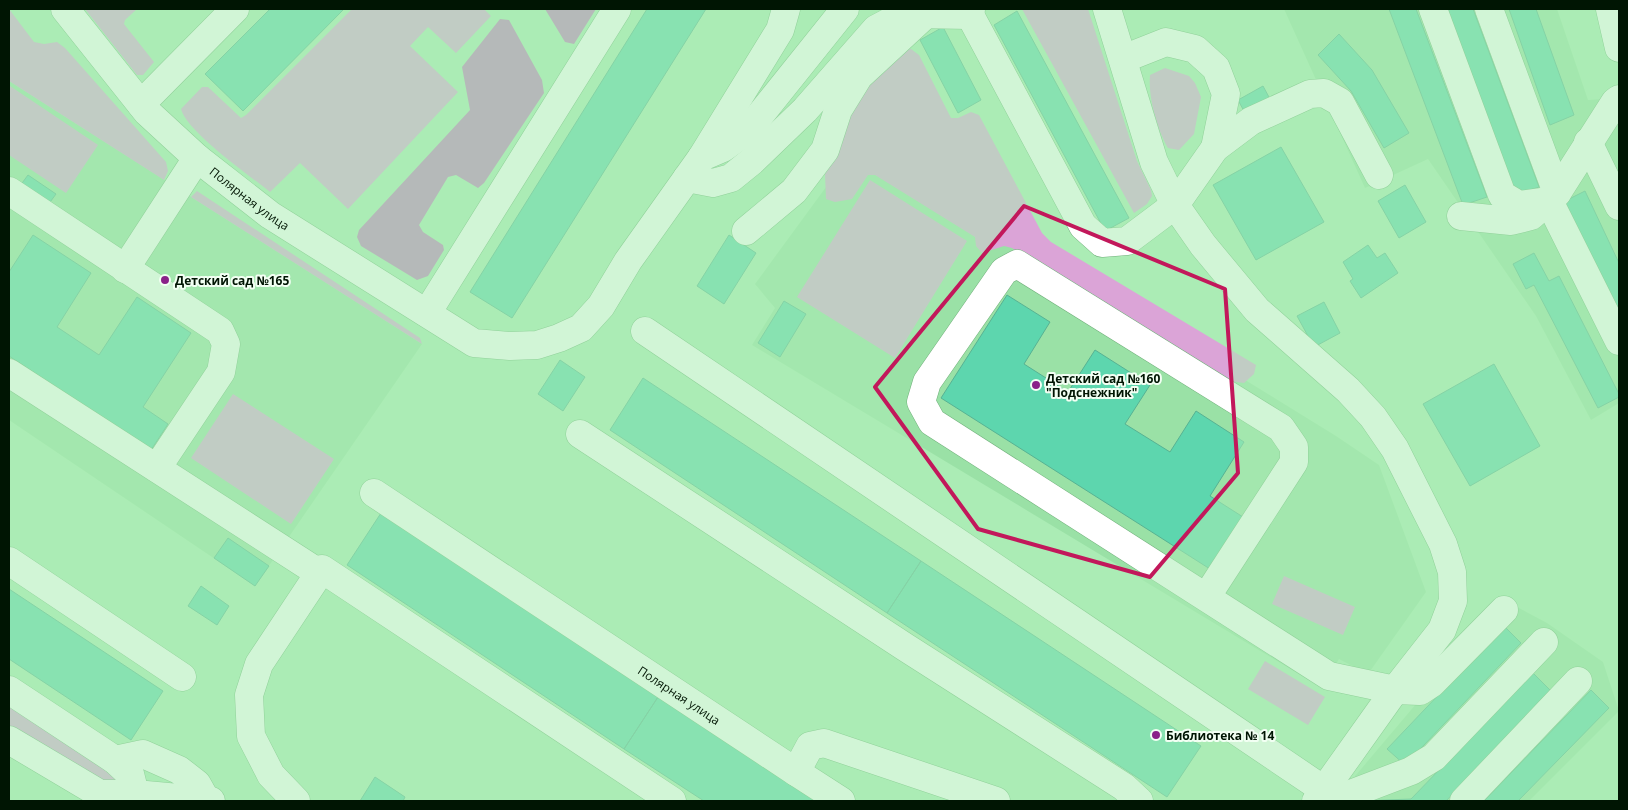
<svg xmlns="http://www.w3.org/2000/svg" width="1628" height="810" viewBox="0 0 1628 810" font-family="'Open Sans',sans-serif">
	<rect width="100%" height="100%" fill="#abecb5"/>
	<!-- built -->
	<path fill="#9ae1a6" d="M 1284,9 L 1557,9 L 1588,100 L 1619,98 L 1619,403 L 1591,420 L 1536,316 L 1428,159 L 1365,188 Z
		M 9,81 L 422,344 L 255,586 L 9,420 Z
		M 859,142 L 1336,436 L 1379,465 L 1426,592 L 1368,674 L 1339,659 L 1322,688 L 752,345 L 775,308 L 755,284 Z
		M 1504,600 L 1547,623 L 1603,662 L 1619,711 L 1529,801 L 1334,801 Z"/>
	<!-- green -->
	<path fill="#dba4d7" d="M 9,9 L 34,42 L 44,44 L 57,42 L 65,48 L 166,162 L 168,171 L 164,180 L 9,81 Z
		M 85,9 L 137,9 L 125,20 L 124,24 L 154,62 L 143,75 L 137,75 Z
		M 352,9 L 484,9 L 491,16 L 456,53 L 428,27 L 410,46 L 458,92 L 348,209 L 300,163 L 270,192 C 249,175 187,132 181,109 L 202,87 L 208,87 L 241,118 L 246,115 Z
		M 1022,9 L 1088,9 L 1137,161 L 1151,190 L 1152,196 L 1147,204 L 1134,213 Z
		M 911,49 L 919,55 L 951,118 L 958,118 L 971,112 L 979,115 L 1042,233 L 1051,242 L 1256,365 L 1254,374 L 1244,383 L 1230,381 L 1012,248 L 1004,246 L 982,253 L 976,246 L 975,237 L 875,175 L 868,175 L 852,199 L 835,202 L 826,199 L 825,174 L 837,153 L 849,114 L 866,84 L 900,52 Z
		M 1165,68 L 1189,76 L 1195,83 L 1201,97 L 1194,134 L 1179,150 L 1168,148 C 1157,129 1148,97 1150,75 Z
		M 10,86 L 98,145 L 66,193 L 9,155 Z
		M 870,180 L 967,241 L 895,358 L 797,297 Z
		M 197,191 L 420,338 L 422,344 L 191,197 Z
		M 233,394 L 334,459 L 291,524 L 191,458 Z
		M 1284,576 L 1355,607 L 1343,635 L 1272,604 Z
		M 1265,661 L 1325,697 L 1308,725 L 1248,689 Z
		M 9,699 L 123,781 L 103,784 L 9,731 Z"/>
	<!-- forest -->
	<path fill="#c27bbe" d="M 545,9 L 596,9 L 574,44 L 565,42 Z
		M 500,19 L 509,20 L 542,80 L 544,93 L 484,183 L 478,188 L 456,175 L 448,177 L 419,225 L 423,232 L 443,245 L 444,250 L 428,276 L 417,280 L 361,246 L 357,237 L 359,230 L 470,110 L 462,67 Z"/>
	<!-- building -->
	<path fill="#5dd6ae" stroke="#57b293" d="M 270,9 L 344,9 L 243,111 L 205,74 Z
		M 647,9 L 706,9 L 512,318 L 470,292 Z
		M 1389,9 L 1416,9 L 1487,197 L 1463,205 Z
		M 1442,9 L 1473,9 L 1539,187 L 1512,196 Z
		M 1509,9 L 1536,9 L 1574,115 L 1550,125 Z
		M 1017,11 L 1129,218 L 1105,231 L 994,25 Z
		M 943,27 L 981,100 L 958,113 L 920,40 Z
		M 1339,34 L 1372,70 L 1409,133 L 1384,148 L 1351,91 L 1318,55 Z
		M 1263,86 L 1270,99 L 1245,113 L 1238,100 Z
		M 1281,147 L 1324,222 L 1256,260 L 1213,185 Z
		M 28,175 L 56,194 L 45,209 L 17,190 Z
		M 1405,185 L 1426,222 L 1399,238 L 1378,201 Z
		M 1585,191 L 1619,263 L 1619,321 L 1563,202 Z
		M 33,235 L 91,273 L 57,327 L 99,355 L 137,297 L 191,333 L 143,407 L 168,424 L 151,450 L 9,356 L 9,272 Z
		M 729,235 L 756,253 L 724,304 L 697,286 Z
		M 1368,245 L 1377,258 L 1385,253 L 1398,273 L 1361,298 L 1350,281 L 1353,279 L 1343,262 Z
		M 1534,253 L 1549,281 L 1559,276 L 1619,394 L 1619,397 L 1598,408 L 1534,285 L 1526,289 L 1513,264 Z
		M 1007,295 L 1050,322 L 1024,364 L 1068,392 L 1095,350 L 1150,385 L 1125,424 L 1170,452 L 1196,411 L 1244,442 L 1210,496 L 1243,517 L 1210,569 L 941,398 Z
		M 784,301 L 806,314 L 780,357 L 758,343 Z
		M 1324,302 L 1340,333 L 1314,347 L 1297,316 Z
		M 560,360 L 585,377 L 563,411 L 538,394 Z
		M 1494,364 L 1540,446 L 1470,486 L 1423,404 Z
		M 643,378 L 921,561 L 887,613 L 610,430 Z
		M 381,513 L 658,697 L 624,749 L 347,565 Z
		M 228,538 L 269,566 L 255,586 L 214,558 Z
		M 921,561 L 1201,746 L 1167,797 L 887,613 Z
		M 201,586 L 229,606 L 217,625 L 188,606 Z
		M 9,589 L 163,691 L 131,740 L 9,659 Z
		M 1504,626 L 1521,643 L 1405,765 L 1387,749 Z
		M 1533,673 L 1550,690 L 1446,801 L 1360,801 L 1411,799 Z
		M 1591,690 L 1609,708 L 1518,801 L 1484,801 Z
		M 658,697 L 817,801 L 704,801 L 624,749 Z
		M 375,777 L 405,797 L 403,801 L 360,801 Z"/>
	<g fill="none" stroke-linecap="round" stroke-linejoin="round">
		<defs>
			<g id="minor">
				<path id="s1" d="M 65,9 L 147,112 L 197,158 L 270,215 L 474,343 L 510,346 L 537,345 L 559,338 L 581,328 L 601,306 L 628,261 L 702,157 L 723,148 L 748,130 L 845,9"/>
				<path d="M 1107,9 L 1154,162 L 1175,205 L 1203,245 L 1257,310 L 1348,390 L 1373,417 L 1395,449 L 1443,544 L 1452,572 L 1453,601 L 1442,630 L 1395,690 L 1316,801"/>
				<path d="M 1433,9 L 1502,195 L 1519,205 L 1549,201 L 1619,341"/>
				<path d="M 1489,9 L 1557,193"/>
				<path d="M 1610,9 L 1619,48"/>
				<path d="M 970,15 L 1083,226 L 1102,243 L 1127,241 L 1175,205 L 1215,148 L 1251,121 L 1310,94 L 1324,93 L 1340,102 L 1379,175"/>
				<path d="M 1123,59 L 1166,42 L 1195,49 L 1216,68 L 1226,94 L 1215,148"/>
				<path d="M 141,104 L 235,9"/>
				<path d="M 1588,142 L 1619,206"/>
				<path d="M 702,157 L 780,30 L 786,9"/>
				<path d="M 687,178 L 713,183 L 731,178 L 752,161 L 805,110 L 876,29 L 895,19 L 915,14 L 970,15 L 971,9"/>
				<path d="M 9,191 L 220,331 L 226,344 L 221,372 L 157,468"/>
				<path d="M 1461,216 L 1511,221 L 1531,216 L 1557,193 L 1615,102 L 1619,99"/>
				<path d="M 746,231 L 794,191 L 825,150 L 838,110 L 859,76 L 926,14"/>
				<path d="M 125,269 L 197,158"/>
				<path d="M 427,313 L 617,9"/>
				<path d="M 645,331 L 1324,790"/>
				<path d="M 9,373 L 319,573"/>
				<path d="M 580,434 L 905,647 L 1124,787 L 1139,801"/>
				<path id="s2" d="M 374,493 L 796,772 L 810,746 L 824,743 L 996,801"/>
				<path d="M 9,561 L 182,677"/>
				<path d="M 1207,596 L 1294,462 L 1294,447 L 1281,428 L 1017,264 L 1004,271 L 927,382 L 921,402 L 932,422 L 1329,676 L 1395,690 L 1420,691 L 1432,683 L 1504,610"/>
				<path d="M 9,690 L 115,760 L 130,774 L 135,794"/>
				<path d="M 9,740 L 100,794 L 135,794 L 211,801"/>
				<path d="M 115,760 L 143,754 L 179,770 L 197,784 L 206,800"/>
				<path d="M 796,772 L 841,801"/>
				<path d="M 296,801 L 271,775 L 251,736 L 249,695 L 259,664 L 322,569 L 672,801"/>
				<path d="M 1332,801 L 1411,771 L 1434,757 L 1544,642"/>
				<path d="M 1464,801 L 1578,681"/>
			</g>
		</defs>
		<!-- minor casing -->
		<use href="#minor" stroke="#71b07b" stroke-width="29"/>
		<!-- minor -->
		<use href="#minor" stroke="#fff" stroke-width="28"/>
	</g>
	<!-- marked area -->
	<path d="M0 0H1628V810H0ZM 1024,206 L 1225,289 L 1238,473 L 1150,577 L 978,529 L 875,387 Z" fill="#abecb5" fill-opacity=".55" fill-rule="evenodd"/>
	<path fill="none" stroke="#c2185b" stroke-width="4" stroke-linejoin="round" d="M 1024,206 L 1225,289 L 1238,473 L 1150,577 L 978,529 L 875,387 Z"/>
	<!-- markers -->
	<g fill="#8a2289" stroke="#f2fff3" stroke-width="2">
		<circle cx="165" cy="280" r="5"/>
		<circle cx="1036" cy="385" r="5"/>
		<circle cx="1156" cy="735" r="5"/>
	</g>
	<g text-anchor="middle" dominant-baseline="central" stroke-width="4" stroke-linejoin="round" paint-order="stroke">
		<!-- street labels -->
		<g font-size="12" fill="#001503" stroke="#f2fff3">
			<text stroke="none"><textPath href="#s1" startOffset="266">Полярная улица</textPath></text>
			<text stroke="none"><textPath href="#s2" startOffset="366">Полярная улица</textPath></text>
		</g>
		<!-- poi labels -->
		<g font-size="12" font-weight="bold" fill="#001503" stroke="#f2fff3" text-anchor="start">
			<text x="175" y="280">Детский сад №165</text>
			<text x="1046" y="378">Детский сад №160<tspan x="1046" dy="14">"Подснежник"</tspan></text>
			<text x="1166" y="735">Библиотека № 14</text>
		</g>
	</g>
	<!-- border -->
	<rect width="1628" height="810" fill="none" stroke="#001503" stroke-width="20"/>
</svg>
